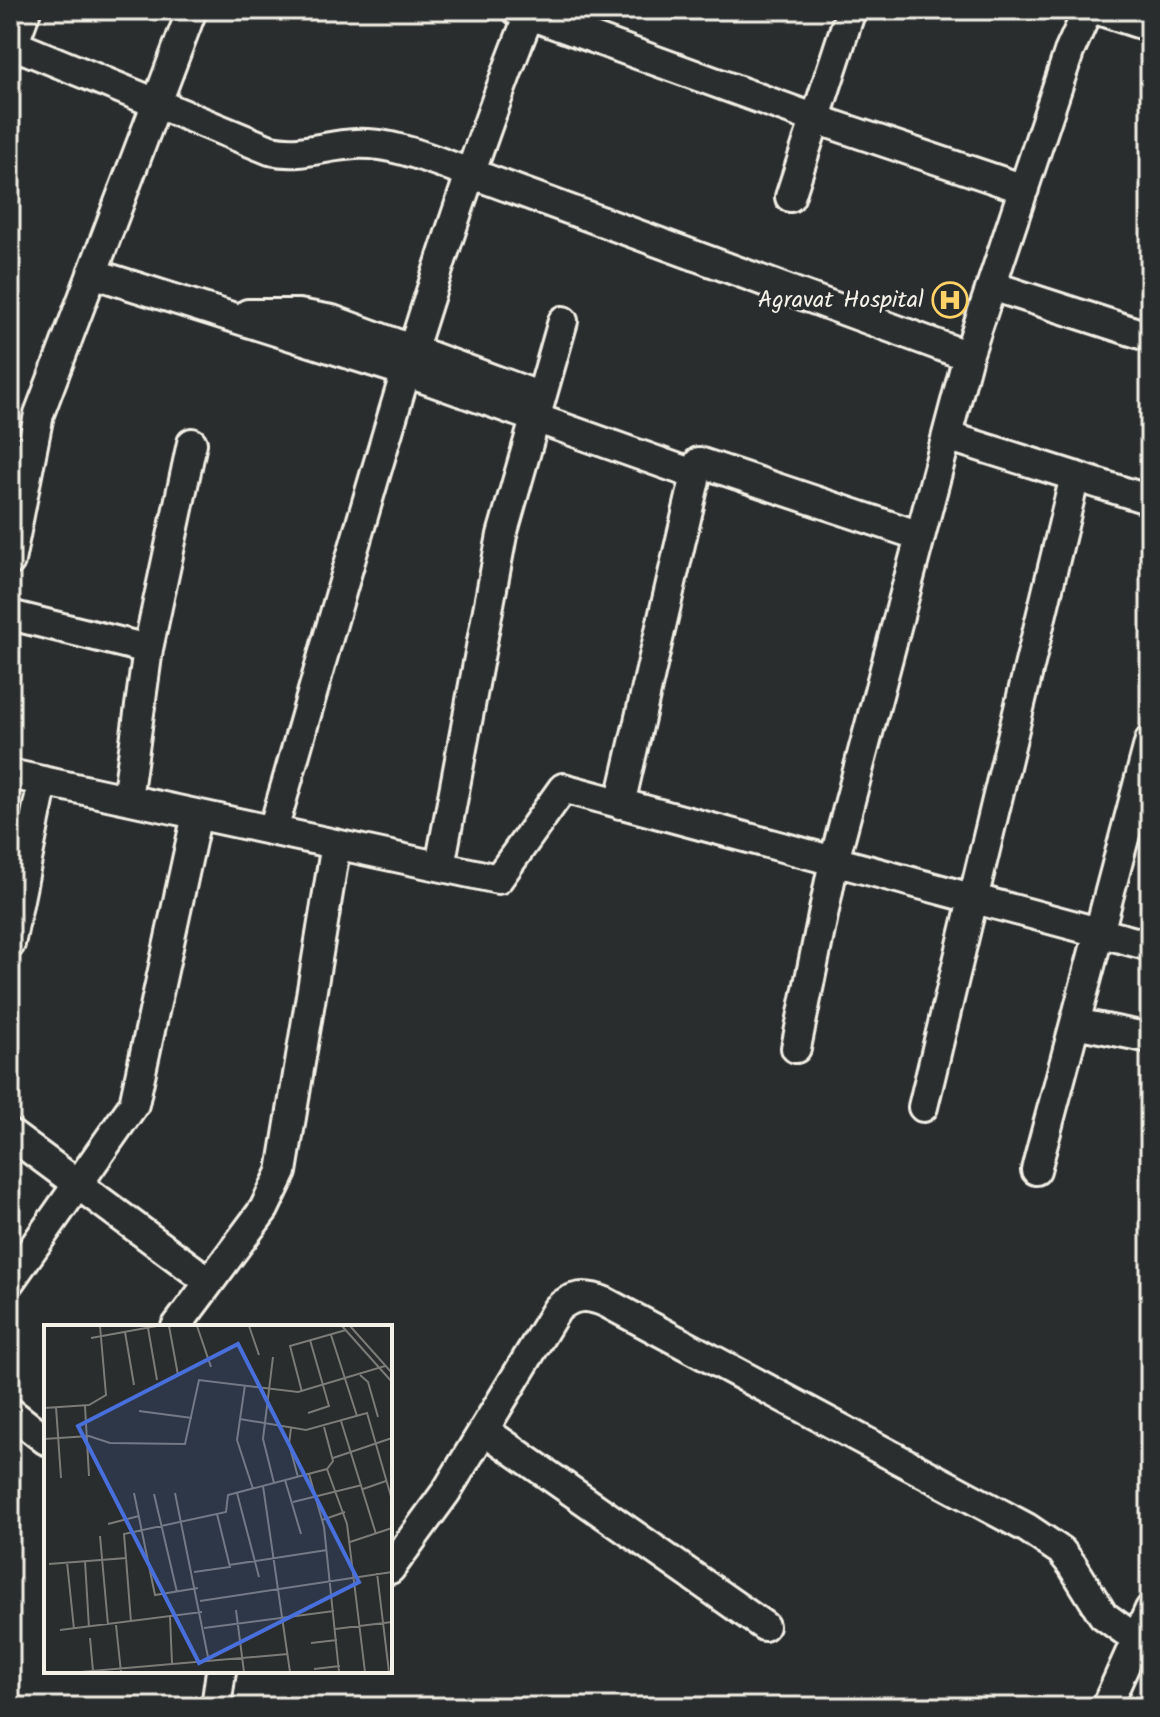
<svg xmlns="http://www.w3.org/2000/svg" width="1160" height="1717" viewBox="0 0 1160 1717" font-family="Kalam,sans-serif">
	<rect width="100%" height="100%" fill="#2a2d2e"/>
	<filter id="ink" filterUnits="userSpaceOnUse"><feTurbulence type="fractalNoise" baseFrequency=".0125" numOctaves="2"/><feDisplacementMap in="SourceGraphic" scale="16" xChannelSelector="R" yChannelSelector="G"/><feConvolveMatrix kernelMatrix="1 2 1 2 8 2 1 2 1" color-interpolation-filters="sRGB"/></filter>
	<g filter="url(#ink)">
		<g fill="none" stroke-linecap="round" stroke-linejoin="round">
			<defs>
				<path id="minor" d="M 516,10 L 816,119 L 1024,189
					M 1098,10 L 1150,27
					M 10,43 L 270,150 C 304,157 324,145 356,144 C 395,142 434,161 470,173 L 968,356
					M 10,54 L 26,10
					M 790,197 L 851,10
					M 92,273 L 406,372 L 696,475
					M 992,286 L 1150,337
					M 248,314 L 299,314 L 332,320 L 541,397
					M 947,436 L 1150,500
					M 10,561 L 39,414 L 192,10
					M 10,615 L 148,649
					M 10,774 L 498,879 L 563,788 L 1150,946
					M 127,799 L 148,649 L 192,443
					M 620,804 L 699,462 L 920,536
					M 273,830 C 353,555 425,276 531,10
					M 440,866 L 502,535 L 563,321
					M 10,944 L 43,781
					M 1075,1023 L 1150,1038
					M 796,1048 L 834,861 L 968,356 L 1069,52 L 1088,10
					M 923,1107 L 1075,476
					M 10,1134 L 208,1281
					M 1036,1170 L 1150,740
					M 10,1281 L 134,1104 L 197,814
					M 176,1327 L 264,1209 L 282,1172 L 336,844
					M 10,1412 L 46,1440
					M 484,1430 L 764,1626
					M 390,1569 L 446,1492 L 557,1309 C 572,1295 586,1294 605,1302 L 1027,1528 L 1061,1551 L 1072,1565 L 1103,1615 L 1125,1631 L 1150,1640
					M 216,1707 L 221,1671
					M 1106,1707 L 1150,1609"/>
			</defs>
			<!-- minor casing -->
			<use href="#minor" stroke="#f4f1e8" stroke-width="34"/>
			<!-- minor -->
			<use href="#minor" stroke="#2a2d2e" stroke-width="28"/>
		</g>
	</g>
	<!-- icons -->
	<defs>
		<symbol id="hospital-ring" viewBox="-11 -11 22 22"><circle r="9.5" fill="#2a2d2e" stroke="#ffd166" stroke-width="1.5"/><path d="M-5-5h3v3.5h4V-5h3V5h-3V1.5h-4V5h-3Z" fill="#ffd166"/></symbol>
	</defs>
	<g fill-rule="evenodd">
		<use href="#hospital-ring" x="930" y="280" width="40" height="40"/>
	</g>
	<g text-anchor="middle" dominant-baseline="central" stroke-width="7" stroke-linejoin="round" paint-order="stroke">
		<!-- poi labels -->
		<g font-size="24" fill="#f4f1e8" stroke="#2a2d2e" text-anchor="end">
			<text x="924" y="300">Agravat Hospital</text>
		</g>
	</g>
	<!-- overview -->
	<g transform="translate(44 1325)">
		<rect width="348" height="348" fill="#2a2d2e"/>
		<path fill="none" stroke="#7b7b78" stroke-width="2" d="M 125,1 L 134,50M 153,1 L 167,42M 205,1 L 215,30M 298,1 L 348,57M 306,1 L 348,48M 104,3 L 113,55M 81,7 L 90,60M 287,10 L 313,91M 47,13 L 113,1M 229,32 L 219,114 L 230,158M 316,50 L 324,57 L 334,92M 201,60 L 193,115 L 209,164M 258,67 L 246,21 L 302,5M 41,81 L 45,151M 12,82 L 17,153M 0,83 L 45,80 L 62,70 L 56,1M 95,86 L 148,93M 264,88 L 285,81 L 266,15M 196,94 L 262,105 L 323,88 L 348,175M 297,96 L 332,209M 247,103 L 245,119 L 254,152M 0,114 L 45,111 L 66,118 L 141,119 L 155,55 L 254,67 L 341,41M 289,133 L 348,113M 283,144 L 303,199 L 321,347M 265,149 L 280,202 L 295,347M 241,155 L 257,209M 219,161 L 246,347M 319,164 L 342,156M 90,168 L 111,270 L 154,263M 131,168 L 164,332M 193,168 L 215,252M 110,169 L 133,267M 249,177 L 318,160M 278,195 L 301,187M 64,199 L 95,191M 56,211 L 64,300M 306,217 L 348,203M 82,233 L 87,297M 41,236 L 45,303M 23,237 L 30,304M 5,239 L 82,233 L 80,209 L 182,187 L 184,170 L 283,144 L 289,136 L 280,102M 185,240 L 283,225M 150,247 L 186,242 L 173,189M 333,248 L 345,347M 156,276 L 348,247M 192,285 L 200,347M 126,292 L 128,338M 72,300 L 77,347M 160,303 L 290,286M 291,304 L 348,297M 16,305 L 158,287M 46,313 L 49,346M 267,318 L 293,315M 270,344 L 296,341M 36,347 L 244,329"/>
		<path fill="#486fdb" fill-opacity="0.15" stroke="#486fdb" stroke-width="4" d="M 194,19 L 315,257 L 155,338 L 34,101 Z"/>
		<rect width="348" height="348" fill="none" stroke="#f4f1e8" stroke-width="4"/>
	</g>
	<!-- margin -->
	<rect width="1160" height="1717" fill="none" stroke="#2a2d2e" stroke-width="40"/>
	<rect x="20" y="20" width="1120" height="1677" fill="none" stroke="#f4f1e8" stroke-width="3" filter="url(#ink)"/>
</svg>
